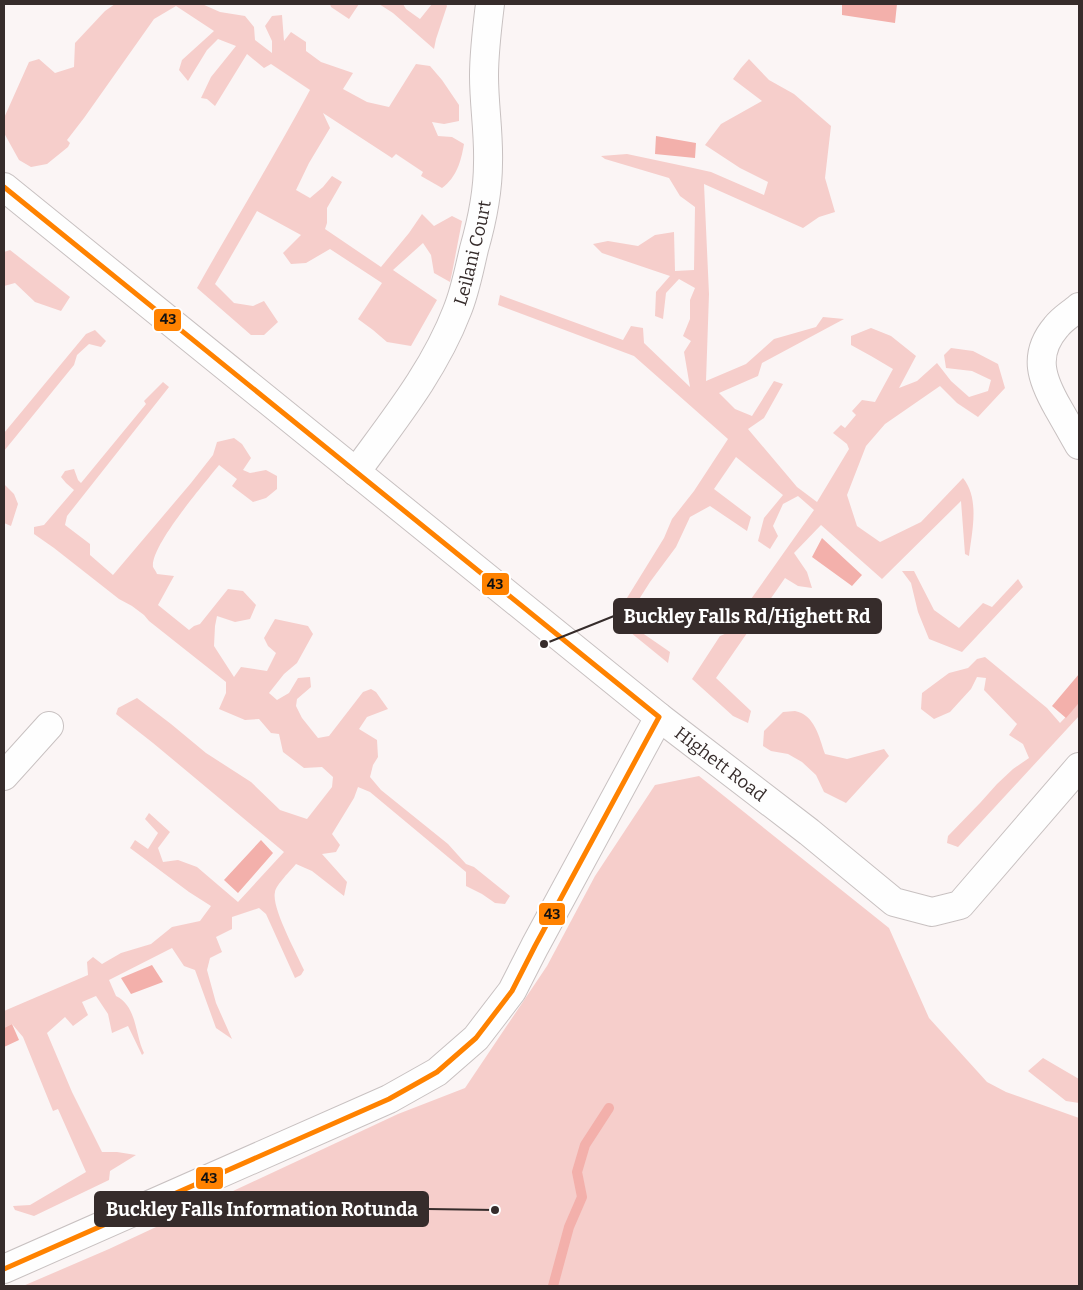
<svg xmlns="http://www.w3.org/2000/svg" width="1083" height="1290" viewBox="0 0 1083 1290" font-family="Bitter,serif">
	<rect width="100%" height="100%" fill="#fbf5f5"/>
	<!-- green -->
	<path fill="#f6cecb" d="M 115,4 L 202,4 L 220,12 L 245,16 L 254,27 L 255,40 L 272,53 L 272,41 L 265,26 L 272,16 L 282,15 L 284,41 L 291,32 L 306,42 L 306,51 L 321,62 L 353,73 L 343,89 L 367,102 L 389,107 L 416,64 L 430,66 L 442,80 L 459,105 L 459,121 L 444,124 L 432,122 L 438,136 L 452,137 L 464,144 C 461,161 457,177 442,188 L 421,176 L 423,172 L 396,154 L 392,158 L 323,113 L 330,128 L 309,163 L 296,190 L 310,198 L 323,187 L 332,176 L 342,182 L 327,208 L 327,223 L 325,229 L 381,267 L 409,233 L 422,214 L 434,226 L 452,216 L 462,221 L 452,273 L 450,282 L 434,273 L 431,255 L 423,243 L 393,270 L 437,300 L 411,346 L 387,342 L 373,330 L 358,319 L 382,283 L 330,249 L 306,263 L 291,264 L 283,253 L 301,235 L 257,211 L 215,284 L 234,303 L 253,306 L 264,301 L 278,322 L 264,335 L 251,335 L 197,288 C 234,222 274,157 310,90 L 271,64 L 264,68 L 247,54 L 215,106 L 207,99 L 201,98 L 211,77 L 236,46 L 218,39 L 207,50 L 188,81 L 179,70 L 182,60 L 214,31 L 176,6 L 154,19 L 84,118 L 67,140 L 70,143 L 68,147 L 47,164 L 31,167 L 19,160 L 4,133 L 4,118 L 29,62 L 39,59 L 55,73 L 74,67 L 75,43 L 105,11 Z
		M 330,4 L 359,4 L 349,19 L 331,7 Z
		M 379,4 L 403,4 L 406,9 L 420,19 L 432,4 L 446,4 L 447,6 L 436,39 L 434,49 L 393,13 Z
		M 749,59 L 769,80 L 794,94 L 831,126 L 825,178 L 835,212 L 819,217 L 803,228 L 704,184 L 709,294 L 706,381 L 746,364 L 774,339 L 816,327 L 823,317 L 844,319 L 762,363 L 758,376 L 719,393 L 735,409 L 752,416 L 774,381 L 783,384 L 764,418 L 748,429 L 797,487 L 817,502 L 849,449 L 847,444 L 833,433 L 841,425 L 845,428 L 856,415 L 852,411 L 862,400 L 875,402 L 893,369 L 871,356 L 851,345 L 851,336 L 871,328 L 891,336 L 916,356 L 899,388 L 917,381 L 937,363 L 951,381 L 969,397 L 988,391 L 991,380 L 972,371 L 946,368 L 944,355 L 951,348 L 973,351 L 998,364 L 1005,388 L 978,417 L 957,403 L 940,386 L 885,424 L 866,446 L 847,495 L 857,526 L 880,542 L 921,522 L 963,478 C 980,499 972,531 969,556 L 965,554 L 961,501 L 882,579 L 821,525 L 794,553 L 807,572 L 812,588 L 798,586 L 785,578 L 716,678 L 751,711 L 748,723 L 733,716 L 692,679 L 720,636 L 727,633 L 814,510 L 798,496 L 783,504 L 773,526 L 778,536 L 770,549 L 758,541 L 764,518 L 783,495 L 736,457 L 714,489 L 751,517 L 747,531 L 710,506 L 690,517 L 676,547 L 650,582 L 629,615 L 638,630 L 670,652 L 668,663 L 614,619 L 664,538 L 672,519 L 694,491 L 728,439 L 634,356 L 498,305 L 500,295 L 623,340 L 631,326 L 643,328 L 644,343 L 690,387 L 684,352 L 691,341 L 683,336 L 690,319 L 690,300 L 695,288 L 679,279 L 666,293 L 663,319 L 655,316 L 656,292 L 670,276 L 602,253 L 593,244 L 608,241 L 638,246 L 655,235 L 674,232 L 675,271 L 694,270 L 695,207 L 680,196 L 669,178 L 605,159 L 601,156 L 627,154 L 693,168 L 711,172 L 764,195 L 768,182 L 740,168 L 705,145 L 721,124 L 762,101 L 733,79 L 741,68 Z
		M 10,250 L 70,297 L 61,311 L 35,302 L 15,283 L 4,286 L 4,252 Z
		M 95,330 L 106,341 L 101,347 L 89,344 L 77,355 L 74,365 L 4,451 L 4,433 L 86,334 Z
		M 163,382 L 169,387 L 67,516 L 65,525 L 90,544 L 90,555 L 113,575 L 191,483 L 213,455 L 217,442 L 234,438 L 242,444 L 251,458 L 243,470 L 250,473 L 266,470 L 277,476 L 277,489 L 266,498 L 253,502 L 232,486 L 237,479 L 219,465 C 205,483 150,546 153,567 C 154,569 156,571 157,574 L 174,576 L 158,605 L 189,630 L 194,626 L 200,624 L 228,589 L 243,591 L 256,605 L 250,619 L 235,622 L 217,616 L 215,626 L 214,646 L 234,677 L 241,667 L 267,671 L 276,653 L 268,646 L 264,638 L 275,619 L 308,626 L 313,634 L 297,663 L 284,674 L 269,693 L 277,700 L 289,693 L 298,678 L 310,677 L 311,687 L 297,699 L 296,706 L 302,718 L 318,738 L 329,736 L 363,692 L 371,689 L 376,692 L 388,709 L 367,717 L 359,729 L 377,740 L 378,757 L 373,765 L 370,777 L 381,790 L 448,844 L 466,864 L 474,867 L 510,896 L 505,904 L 495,903 L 482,894 L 466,886 L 466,872 L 370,792 L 358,787 L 354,798 L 332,834 L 340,845 L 336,852 L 322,854 L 347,882 L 344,896 L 312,871 L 296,864 C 291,870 276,885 275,892 C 271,907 297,954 304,970 L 301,975 L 295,978 L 266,914 L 259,908 L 232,917 L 232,929 L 216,937 L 222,952 L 210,958 L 207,970 L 216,1003 L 232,1039 L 216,1028 L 195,970 L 184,966 L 172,948 L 109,980 L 116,996 C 137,1006 135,1035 144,1053 L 142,1055 L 128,1026 L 112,1033 L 108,1014 L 96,996 L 82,1002 L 88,1015 L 73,1026 L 65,1017 L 47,1033 L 72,1092 L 102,1152 L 117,1152 L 136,1155 L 110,1171 L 109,1180 L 34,1216 L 15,1210 L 13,1206 L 30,1205 L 86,1172 L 58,1109 L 53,1111 L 23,1037 L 12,1024 L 4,1028 L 4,1011 L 88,975 L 87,962 L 93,957 L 102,964 L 121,953 L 151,944 L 172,927 L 200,921 L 211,906 L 189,892 L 130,848 L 135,840 L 148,849 L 158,833 L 145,819 L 149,813 L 170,832 L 158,848 L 163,862 L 178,860 L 197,867 L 238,902 L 284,852 L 153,743 L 116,714 L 118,708 L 137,698 L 171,724 L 206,753 L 251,782 L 280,810 L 307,819 L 332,787 L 333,777 L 322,767 L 304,768 L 283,752 L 279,734 L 271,733 L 259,719 L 245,720 L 219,709 L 226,693 L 226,682 L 149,621 L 144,615 L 132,606 L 119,599 L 54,548 L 34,534 L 34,527 L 44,525 L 74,490 L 66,483 L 61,477 L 65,471 L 74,469 L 78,480 L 81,483 L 146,404 L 144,401 Z
		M 4,484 L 14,494 L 18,504 L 11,526 L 4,523 Z
		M 902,571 L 914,571 L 934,610 L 959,628 L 983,603 L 992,607 L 1018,579 L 1023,587 L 962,652 L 929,639 L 918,612 L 911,583 Z
		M 985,657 L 1047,708 L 1060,723 L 1079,703 L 1079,716 L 958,847 L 947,843 L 948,836 L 980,803 L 997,784 L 1013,769 L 1029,758 L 1023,744 L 1009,735 L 1017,724 L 984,690 L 986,678 L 977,677 L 971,689 L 950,712 L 934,719 L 921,709 L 922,693 L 949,673 L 968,668 L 977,659 Z
		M 795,711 C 815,715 819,737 825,754 L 847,759 L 884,749 L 889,756 L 846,803 L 824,792 L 816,775 L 802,762 L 788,754 L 771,751 L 763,746 L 764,731 L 783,712 Z
		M 699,776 L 889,928 L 929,1018 L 987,1082 L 1006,1092 L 1079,1118 L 1079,1286 L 23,1286 L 109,1249 L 398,1114 L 465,1088 L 547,966 L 595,876 L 655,785 Z
		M 1043,1058 L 1079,1079 L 1079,1103 L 1066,1101 L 1028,1071 Z"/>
	<!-- water -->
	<path fill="#f3b0ab" d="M 842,4 L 897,4 L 895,23 L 842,15 Z
		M 656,136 L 696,143 L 695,158 L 655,154 Z
		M 822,538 L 862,575 L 852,586 L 812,557 Z
		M 1079,674 L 1079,703 L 1066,718 L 1052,706 Z
		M 261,840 L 273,853 L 238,893 L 224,880 Z
		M 152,965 L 163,982 L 131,994 L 121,978 Z
		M 12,1024 L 19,1040 L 4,1047 L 4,1028 Z"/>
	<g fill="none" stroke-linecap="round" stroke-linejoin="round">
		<!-- stream -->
		<path stroke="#f3b0ab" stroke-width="10" d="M 553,1286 L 569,1227 L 582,1197 L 577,1172 L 585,1145 L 609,1108"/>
		<defs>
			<g id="minor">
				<path d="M 1079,307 C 1071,314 1062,319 1056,327 C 1032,355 1042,380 1058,408 C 1065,420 1072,433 1079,445"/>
				<path id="s1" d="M 356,472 C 393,421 434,371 457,311 C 465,292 469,270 474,249 C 482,221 488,192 488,163 C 489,134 484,105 484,76 C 484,52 487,28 490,4"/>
				<path d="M 4,776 L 49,726"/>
			</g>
			<g id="tertiary">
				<path id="s2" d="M 4,187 L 659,717 L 809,832 L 894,902 L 932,912 L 960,905 L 1079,767"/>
				<path d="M 4,1269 L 389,1099 L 437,1072 L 476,1038 L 512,991 L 535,946 L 659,717"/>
			</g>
		</defs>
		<!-- minor casing -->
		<use href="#minor" stroke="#c8c1c1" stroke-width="30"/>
		<!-- tertiary casing -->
		<use href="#tertiary" stroke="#c8c1c1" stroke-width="30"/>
		<!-- minor -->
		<use href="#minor" stroke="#fefefe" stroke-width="28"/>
		<!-- tertiary -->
		<use href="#tertiary" stroke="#fefefe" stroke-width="28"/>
		<defs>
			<path id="bus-1" d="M 4,187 L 659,717
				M 4,1269 L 389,1099 L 437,1072 L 476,1038 L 512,991 L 535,946 L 659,717"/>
		</defs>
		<!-- bus-1 casing -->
		<use href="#bus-1" stroke="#fff" stroke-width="9"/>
		<!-- bus-1 -->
		<use href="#bus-1" stroke="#ff8200" stroke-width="5"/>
	</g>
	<g text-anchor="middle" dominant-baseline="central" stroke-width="4.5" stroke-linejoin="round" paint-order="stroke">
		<!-- street labels -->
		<g font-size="18" fill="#362c2b" stroke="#fff">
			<text stroke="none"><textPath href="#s1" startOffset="251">Leilani Court</textPath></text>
			<text stroke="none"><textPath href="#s2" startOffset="920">Highett Road</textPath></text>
		</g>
	</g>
	<!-- callouts -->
	<path fill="none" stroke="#362c2b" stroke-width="2" d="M544 644L614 616M495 1210L428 1209"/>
	<g fill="#362c2b" stroke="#fff" stroke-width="2">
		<circle cx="544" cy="644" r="5"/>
		<circle cx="495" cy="1210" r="5"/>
	</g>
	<g fill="#362c2b" stroke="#362c2b" stroke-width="2">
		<rect x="614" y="599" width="267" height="34" rx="5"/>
		<rect x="95" y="1192" width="333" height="34" rx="5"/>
	</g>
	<g font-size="19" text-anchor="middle" font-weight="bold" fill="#fff">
		<text x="747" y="623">Buckley Falls Rd/Highett Rd</text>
		<text x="262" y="1216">Buckley Falls Information Rotunda</text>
	</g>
	<g stroke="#fff" stroke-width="2">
		<rect x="153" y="308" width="29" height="24" rx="5" fill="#ff8200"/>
		<rect x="481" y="572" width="29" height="24" rx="5" fill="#ff8200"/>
		<rect x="538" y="902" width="28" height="24" rx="5" fill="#ff8200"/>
		<rect x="195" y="1166" width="29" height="24" rx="5" fill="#ff8200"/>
	</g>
	<g font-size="14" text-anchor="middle" font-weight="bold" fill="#111">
		<text x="168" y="324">43</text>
		<text x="495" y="589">43</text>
		<text x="552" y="919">43</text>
		<text x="209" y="1183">43</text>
	</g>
	<!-- border -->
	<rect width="1083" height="1290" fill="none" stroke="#362c2b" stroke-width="10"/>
</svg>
